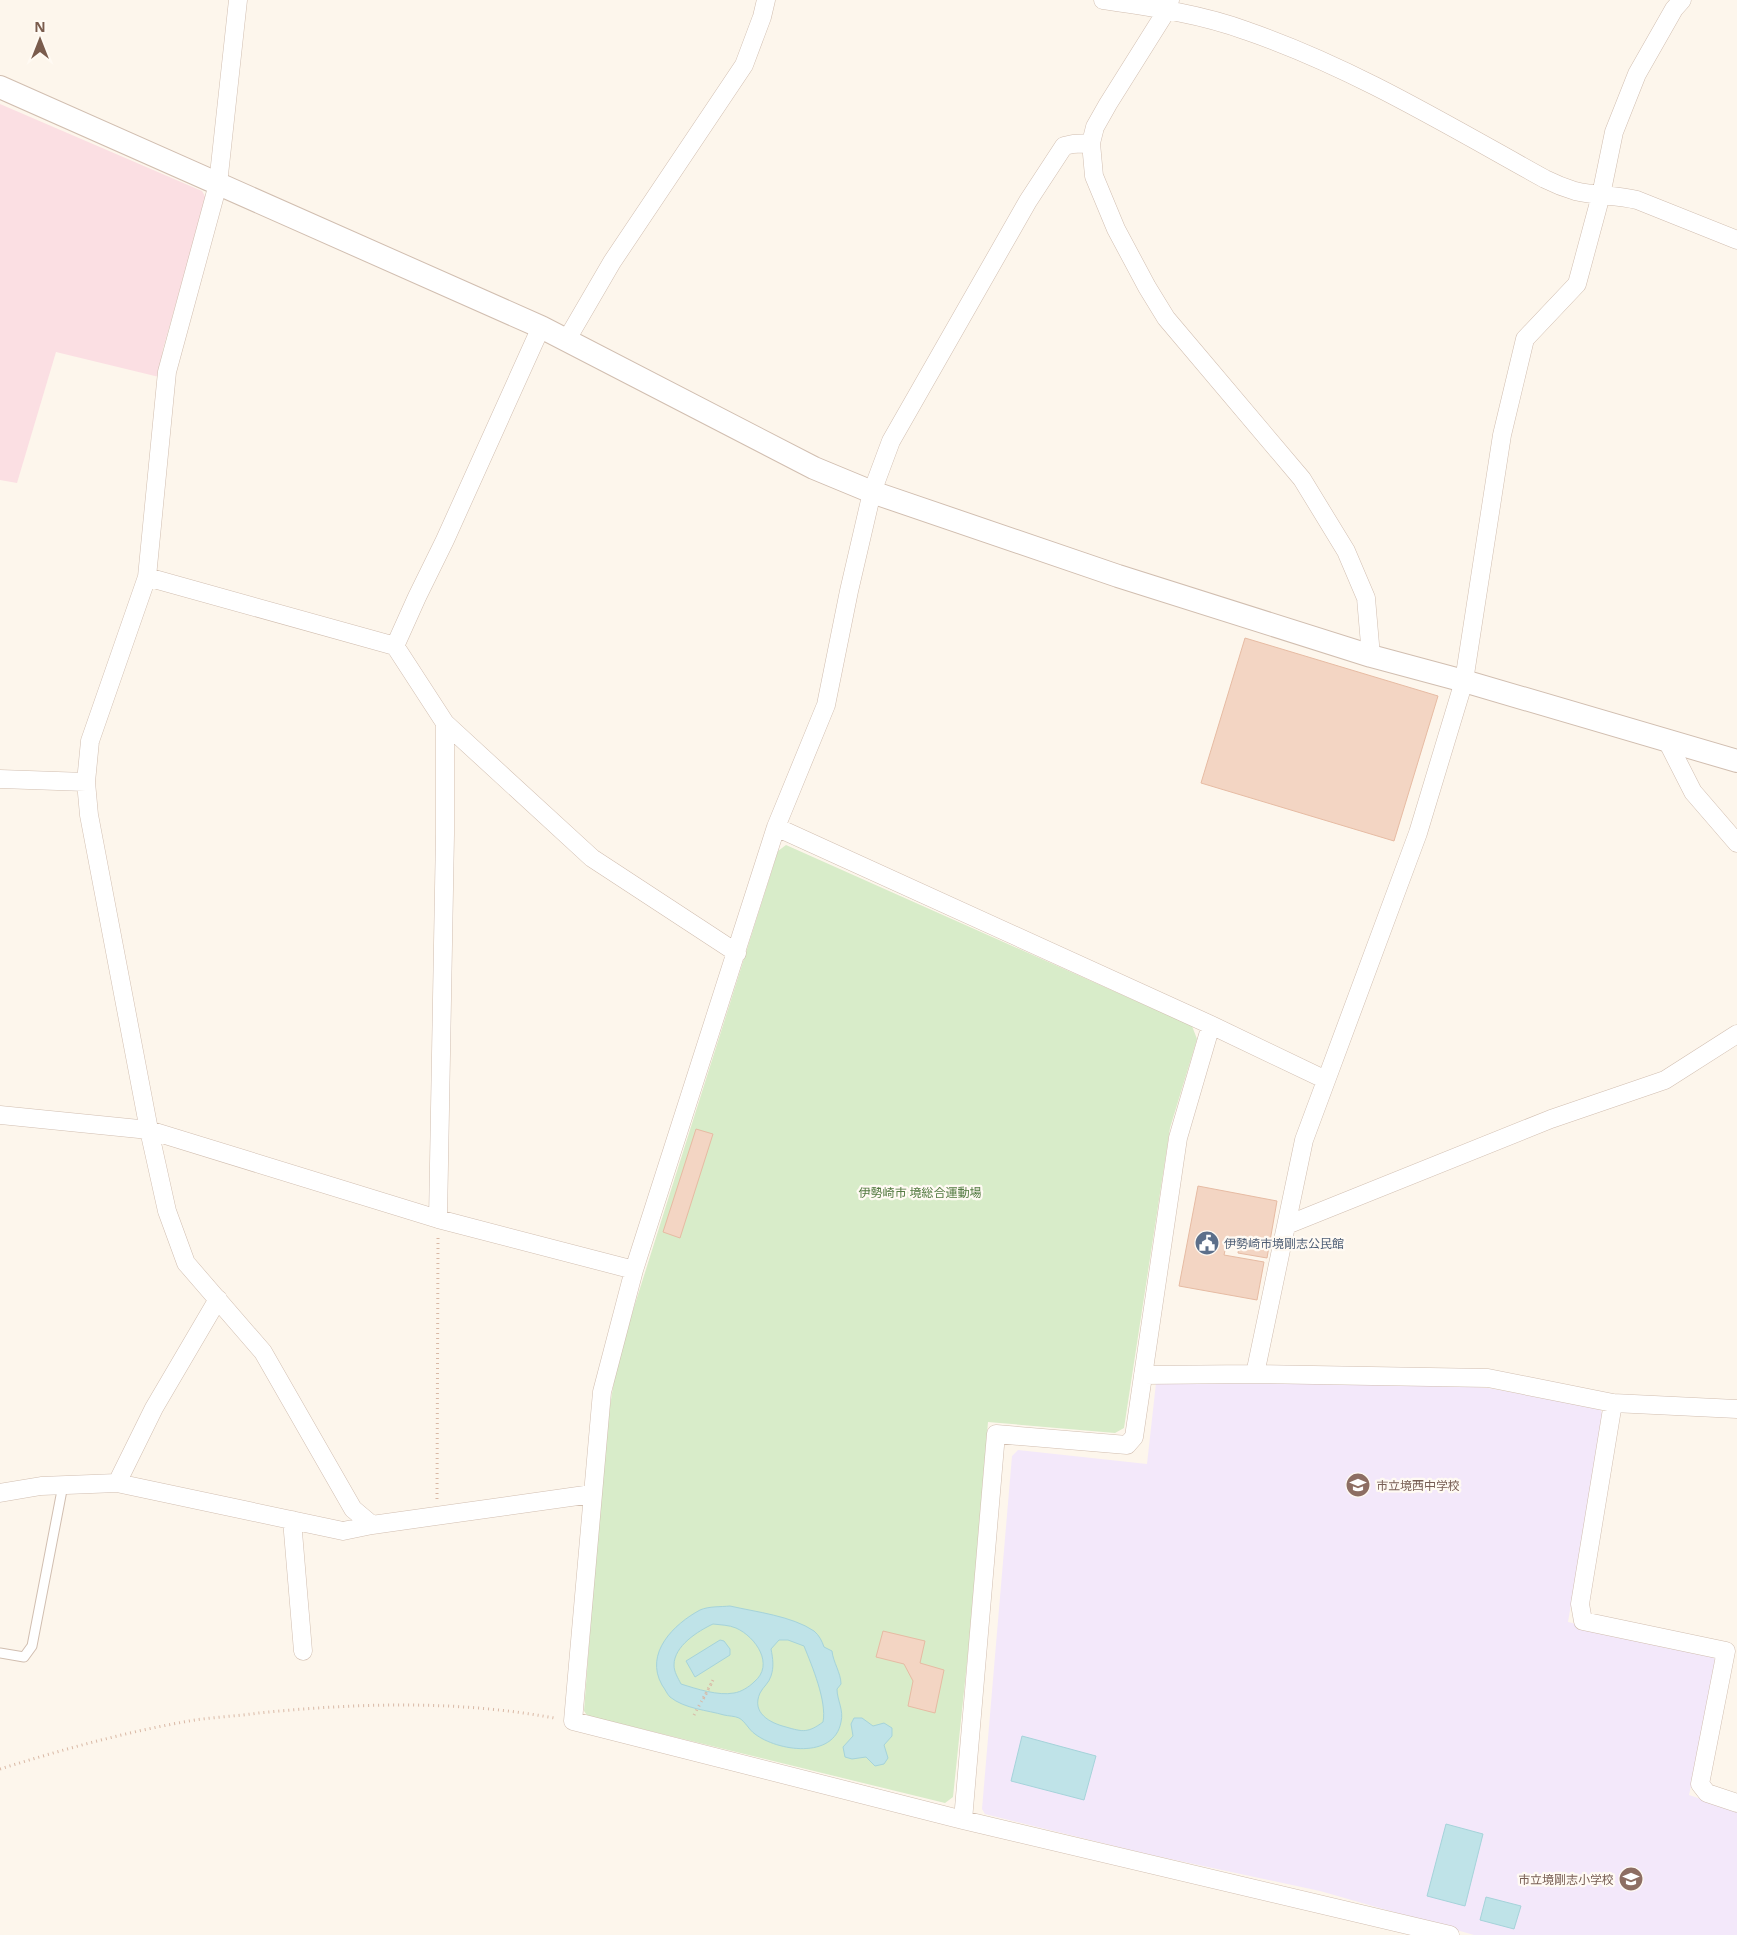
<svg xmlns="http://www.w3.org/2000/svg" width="1737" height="1935" viewBox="0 0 1737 1935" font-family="'Noto Sans','Noto Sans JP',sans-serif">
	<rect width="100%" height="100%" fill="#fdf6ec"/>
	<!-- education -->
	<path fill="#f3e8fa" d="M 1156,1383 L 1424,1383 L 1488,1388 L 1600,1408 L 1603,1416 L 1568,1622 L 1714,1657 L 1717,1666 L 1689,1795 L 1737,1811 L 1737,1935 L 1474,1935 L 1320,1891 L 1147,1854 L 985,1814 L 982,1809 L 1012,1456 L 1018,1450 L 1147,1464 Z"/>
	<!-- medical -->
	<path fill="#fbdfe3" d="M 0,104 L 202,191 L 206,198 L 163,349 L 159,377 L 56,352 L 17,483 L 0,480 Z"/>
	<!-- green -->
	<path fill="#d8ecc9" d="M 786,845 L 1192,1026 L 1197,1039 L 1170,1128 L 1124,1428 L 1115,1433 L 988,1422 L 969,1643 L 953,1797 L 945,1803 L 601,1719 L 589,1718 L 584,1711 L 605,1435 L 618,1358 L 778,851 Z"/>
	<!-- water -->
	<path fill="#bfe3e8" stroke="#a5d3da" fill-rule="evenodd" d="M 730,1606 C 756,1612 792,1616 814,1631 C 819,1635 822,1641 824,1647 L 832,1651 C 833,1662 841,1673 841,1684 L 837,1689 C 837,1700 844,1710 841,1722 C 834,1760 777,1751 755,1734 C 749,1730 745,1721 739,1718 C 735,1716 728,1716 724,1715 C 707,1710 685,1709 670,1697 C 667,1694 665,1689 662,1685 C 644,1653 674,1624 700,1610 C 709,1606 721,1607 730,1606 ZM 713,1624 C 721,1625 729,1625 736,1628 C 756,1637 775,1665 754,1682 C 749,1687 741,1692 734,1693 C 718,1696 697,1689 681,1684 C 678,1678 674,1672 674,1665 C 674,1646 698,1631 713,1624 ZM 779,1640 L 788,1640 L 804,1646 C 812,1666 827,1701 823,1722 C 808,1733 803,1732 786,1727 C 770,1723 751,1713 760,1693 C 763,1687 769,1683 771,1676 C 774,1667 773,1659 771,1649 Z
		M 720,1640 L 724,1641 L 730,1649 L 730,1655 L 695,1677 L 686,1661 Z
		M 854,1718 L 862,1718 L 873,1726 L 884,1723 L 892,1728 L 892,1736 L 884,1745 L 888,1758 L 884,1764 L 875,1766 L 866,1757 L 852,1759 L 845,1757 L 843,1747 L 853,1736 L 851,1724 Z
		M 1022,1736 L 1096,1756 L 1084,1800 L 1011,1781 Z
		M 1446,1824 L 1483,1834 L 1465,1906 L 1427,1896 Z
		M 1486,1897 L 1521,1906 L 1514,1929 L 1480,1920 Z"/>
	<!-- building -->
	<path fill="#f3d5c3" stroke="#e6bba3" d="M 1245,638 L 1438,696 L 1394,841 L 1201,783 Z
		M 696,1129 L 713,1134 L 680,1238 L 663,1232 Z
		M 1198,1186 L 1277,1201 L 1267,1258 L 1238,1253 L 1239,1244 L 1227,1242 L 1224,1255 L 1264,1262 L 1257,1300 L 1179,1286 Z
		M 883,1631 L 925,1641 L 920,1663 L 944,1670 L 935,1713 L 908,1706 L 913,1681 L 904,1664 L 876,1657 Z"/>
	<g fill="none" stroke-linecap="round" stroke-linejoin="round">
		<defs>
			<path id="service" d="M 0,1653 L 24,1657 L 32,1646 L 63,1485"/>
			<path id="minor" d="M 238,0 L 218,184 L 167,372 L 147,577 L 90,741 L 86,782 L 89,815 L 149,1130 L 167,1211 L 186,1263 L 263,1352 L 353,1509 L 372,1525 L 592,1494
				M 1103,0 C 1151,7 1201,14 1247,31 C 1352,67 1449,126 1545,179 C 1555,184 1565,188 1575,191 C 1595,196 1617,195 1637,200 L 1737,240
				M 1170,0 L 1167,10 L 1108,104 L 1095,127 L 1091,143 L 1094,176 L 1116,229 L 1147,287 L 1166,318 L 1302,479 L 1346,551 L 1366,598 L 1371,656
				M 1091,143 L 1073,144 L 1064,146 L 1028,201 L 891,441 L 872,492 L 849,591 L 826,705 L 776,827 L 634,1270 L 602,1392 L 573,1721 L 963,1820 L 1450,1935
				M 566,341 L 612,262 L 744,65 L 762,17 L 766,0
				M 147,577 L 395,646 L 445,723 L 592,858 L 737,953
				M 395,646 L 417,597 L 445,540 L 541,327
				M 1667,741 L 1693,792 L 1737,843
				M 0,779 L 86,782
				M 776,827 L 1211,1025 L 1326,1080
				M 0,1115 L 149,1130 L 438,1219 L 634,1270
				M 438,1219 L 445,834 L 445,723
				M 1287,1225 L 1551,1119 L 1665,1080 L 1737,1034
				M 1255,1374 L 1304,1140 L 1418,833 L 1464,681 L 1502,435 L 1525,339 L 1577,284 L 1601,195 L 1614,132 L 1637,74 L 1674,9 L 1682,0
				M 1143,1375 L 1255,1374 L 1488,1378 L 1613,1403 L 1737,1409
				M 1613,1403 L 1580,1604 L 1583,1621 L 1726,1651 L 1700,1784 L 1707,1793 L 1737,1803
				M 117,1483 L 154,1408 L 218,1299
				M 0,1493 L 41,1486 L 117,1483 L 343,1531 L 372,1525
				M 292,1520 L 303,1651
				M 963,1820 L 996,1434 L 1127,1445 L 1134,1437 L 1178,1138 L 1211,1025"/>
			<path id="tertiary" d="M 0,87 L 541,327 L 814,468 L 872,492 L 1118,576 L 1371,656 L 1464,681 L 1737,761"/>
		</defs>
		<!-- service casing -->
		<use href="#service" stroke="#d1beb0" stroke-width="11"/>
		<!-- minor casing -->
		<use href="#minor" stroke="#d1beb0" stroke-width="19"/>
		<!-- tertiary casing -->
		<use href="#tertiary" stroke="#d1beb0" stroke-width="24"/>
		<!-- path -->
		<path stroke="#d9b8a5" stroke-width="3" stroke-dasharray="1 4" stroke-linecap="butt" d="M 437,1499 L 438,1238
			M 694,1715 L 713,1680 L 703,1700
			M 0,1769 C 64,1749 129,1731 195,1720 C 216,1717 238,1716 259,1713 C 357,1703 457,1700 554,1718"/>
		<!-- service -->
		<use href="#service" stroke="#fff" stroke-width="9"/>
		<!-- minor -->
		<use href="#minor" stroke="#fff" stroke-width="18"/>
		<!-- tertiary -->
		<use href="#tertiary" stroke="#fff" stroke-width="22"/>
	</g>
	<!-- icons -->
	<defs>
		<symbol id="civic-disc" viewBox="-11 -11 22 22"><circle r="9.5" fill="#5c6f8a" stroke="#fffaf3"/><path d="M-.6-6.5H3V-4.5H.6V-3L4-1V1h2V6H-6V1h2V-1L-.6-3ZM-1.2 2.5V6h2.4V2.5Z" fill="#fff"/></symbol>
		<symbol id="school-disc" viewBox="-11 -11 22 22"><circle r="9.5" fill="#8d6e63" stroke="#fffaf3"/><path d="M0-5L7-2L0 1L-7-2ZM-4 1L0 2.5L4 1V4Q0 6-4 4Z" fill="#fff"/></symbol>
	</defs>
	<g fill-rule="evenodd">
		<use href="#civic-disc" x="1193" y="1229" width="28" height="28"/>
		<use href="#school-disc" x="1344" y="1471" width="28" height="28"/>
		<use href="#school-disc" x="1617" y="1865" width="28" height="28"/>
	</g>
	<g text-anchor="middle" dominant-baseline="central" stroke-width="4.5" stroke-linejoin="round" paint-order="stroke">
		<!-- park labels -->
		<g font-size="12" fill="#537a41" stroke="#fffaf3">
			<text x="920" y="1192">伊勢崎市 境総合運動場</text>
		</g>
		<!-- service labels -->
		<g font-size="12" fill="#4e5e75" stroke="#fffaf3" text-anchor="start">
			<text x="1224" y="1243">伊勢崎市境剛志公民館</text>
		</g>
		<!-- education labels -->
		<g font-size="12" fill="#785e54" stroke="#fffaf3" text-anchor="start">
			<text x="1376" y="1485">市立境西中学校</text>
			<text x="1614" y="1879" text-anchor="end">市立境剛志小学校</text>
		</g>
	</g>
	<!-- north arrow -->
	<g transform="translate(40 40)" stroke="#fffaf3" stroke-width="4" paint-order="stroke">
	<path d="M0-4L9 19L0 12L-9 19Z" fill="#7a5c4d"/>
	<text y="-8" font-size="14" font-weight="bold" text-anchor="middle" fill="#7a5c4d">N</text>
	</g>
</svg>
